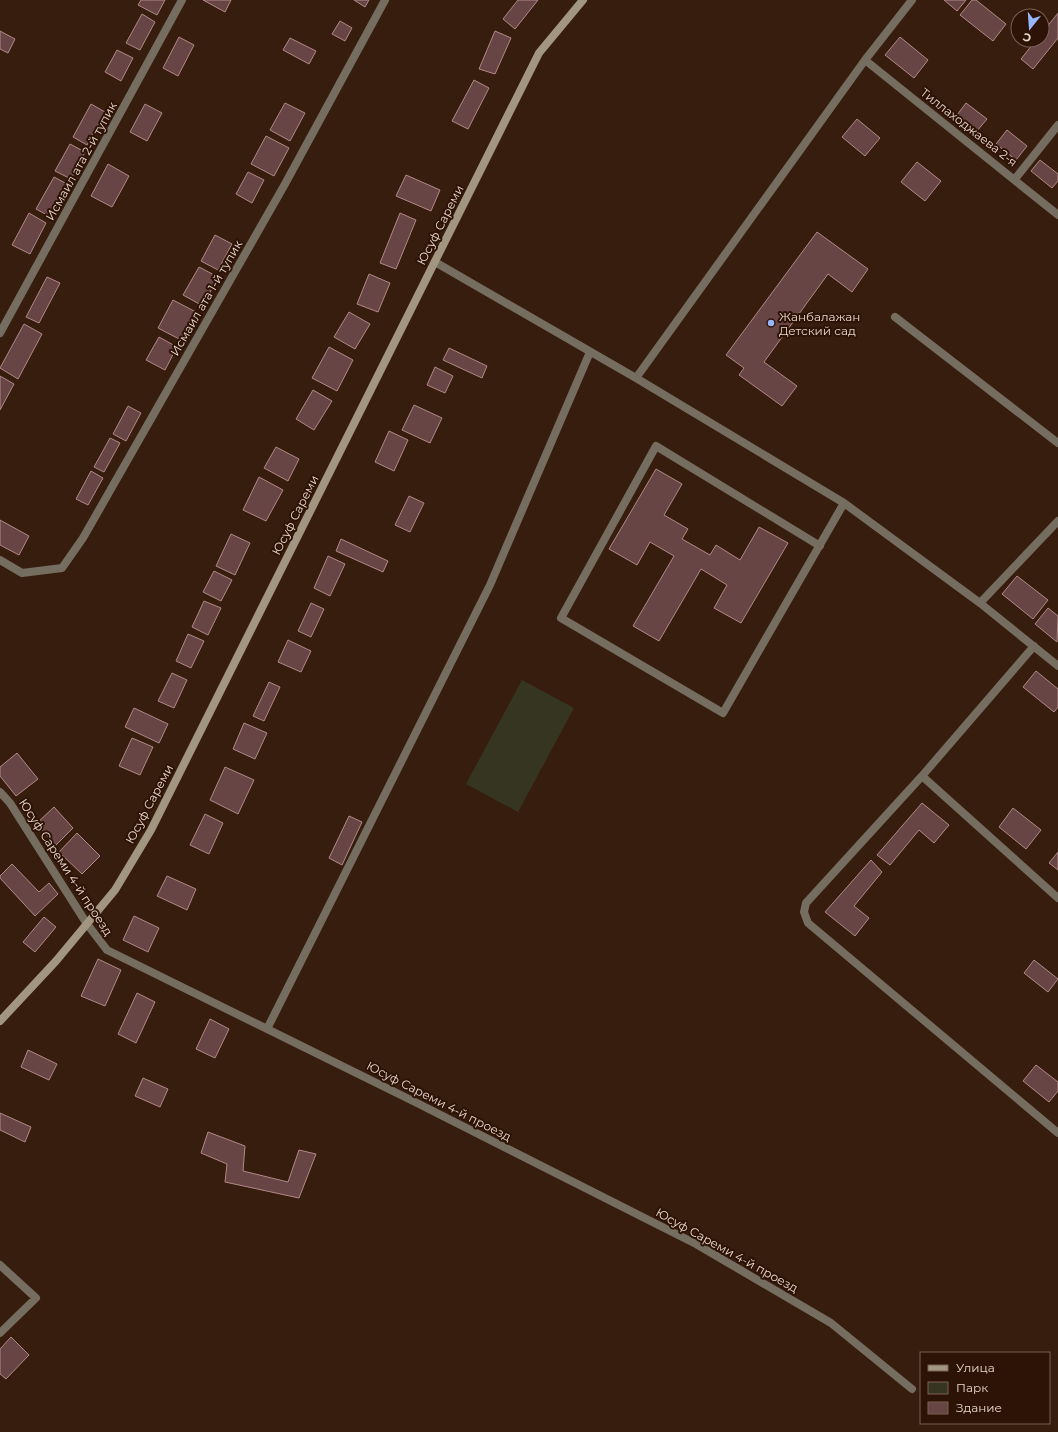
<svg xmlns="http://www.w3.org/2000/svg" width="1058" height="1432" viewBox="0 0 1058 1432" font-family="Montserrat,sans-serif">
	<rect width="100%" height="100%" fill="#371d0e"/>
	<!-- green -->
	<path fill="#363521" d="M 522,680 L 574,708 L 518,812 L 466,784 Z"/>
	<!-- building -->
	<path fill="#684545" stroke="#b08987" d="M 141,0 L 165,0 L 157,15 L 138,5 Z
		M 203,0 L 231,0 L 225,12 Z
		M 354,0 L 369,0 L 365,7 Z
		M 518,0 L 538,0 L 515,29 L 503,19 Z
		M 944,0 L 966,0 L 957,11 Z
		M 972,0 L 976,0 L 1006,24 L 993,41 L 960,15 Z
		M 1058,13 L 1058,38 L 1033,69 L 1021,59 L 1036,40 L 1042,40 L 1042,33 Z
		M 142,14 L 155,22 L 140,50 L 126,43 Z
		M 340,21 L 352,28 L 345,41 L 332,34 Z
		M 0,31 L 15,39 L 8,53 L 0,49 Z
		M 495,31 L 511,38 L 495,74 L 479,69 Z
		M 179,37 L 194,45 L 178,76 L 163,68 Z
		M 900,37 L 928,60 L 914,78 L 885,55 Z
		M 290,38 L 316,51 L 309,64 L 283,50 Z
		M 117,50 L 133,58 L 121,81 L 105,72 Z
		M 474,80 L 489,88 L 468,129 L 452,121 Z
		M 285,103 L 305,113 L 290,141 L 270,130 Z
		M 966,103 L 987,119 L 977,131 L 957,115 Z
		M 91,104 L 105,112 L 87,145 L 73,137 Z
		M 145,104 L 162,113 L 147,141 L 130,132 Z
		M 857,119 L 880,138 L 865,156 L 842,137 Z
		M 1007,130 L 1027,146 L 1016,160 L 996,144 Z
		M 266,136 L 289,148 L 274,176 L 251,164 Z
		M 70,144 L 85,152 L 71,179 L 55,171 Z
		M 1040,160 L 1058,174 L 1058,181 L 1052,188 L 1031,171 Z
		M 917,162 L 941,181 L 925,201 L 901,182 Z
		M 108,164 L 129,176 L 112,207 L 91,196 Z
		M 248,172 L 264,180 L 252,203 L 236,194 Z
		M 406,175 L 440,190 L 431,211 L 396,196 Z
		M 54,177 L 69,185 L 51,217 L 36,209 Z
		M 29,213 L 46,223 L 30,254 L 12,245 Z
		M 400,213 L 416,220 L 396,269 L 380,263 Z
		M 817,232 L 868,269 L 852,292 L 828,274 L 764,362 L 797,386 L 782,406 L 739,375 L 744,368 L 726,355 Z
		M 215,235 L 232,244 L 218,270 L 201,261 Z
		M 199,267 L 218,277 L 203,306 L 183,295 Z
		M 369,274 L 390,283 L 378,312 L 357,304 Z
		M 47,277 L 60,283 L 39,323 L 26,317 Z
		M 173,300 L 196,312 L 181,340 L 158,328 Z
		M 349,312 L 370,324 L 355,349 L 334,337 Z
		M 24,324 L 42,334 L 18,379 L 0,368 Z
		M 159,337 L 177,347 L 165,370 L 146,360 Z
		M 329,347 L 353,360 L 337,391 L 312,378 Z
		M 449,348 L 487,366 L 482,378 L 443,360 Z
		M 435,367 L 453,376 L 445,393 L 427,385 Z
		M 0,376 L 14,384 L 0,410 Z
		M 313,390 L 332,401 L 314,430 L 296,419 Z
		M 414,405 L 442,418 L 430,443 L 402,430 Z
		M 128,406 L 141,413 L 126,441 L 113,434 Z
		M 389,431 L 408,440 L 394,471 L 375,462 Z
		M 110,438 L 120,443 L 104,472 L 94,467 Z
		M 276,447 L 299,459 L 288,481 L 264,468 Z
		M 656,469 L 682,484 L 664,515 L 688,529 L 682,539 L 710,555 L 716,545 L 740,560 L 759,527 L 788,543 L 741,623 L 714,608 L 727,585 L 701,569 L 659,641 L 633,626 L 674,556 L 650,542 L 637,565 L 609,549 Z
		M 91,471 L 103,478 L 88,505 L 76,499 Z
		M 259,477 L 283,490 L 266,521 L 243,510 Z
		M 409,496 L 424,503 L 410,532 L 395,525 Z
		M 0,520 L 29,536 L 19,555 L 0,545 Z
		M 231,534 L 250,543 L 235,575 L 216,566 Z
		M 341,539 L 388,561 L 383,572 L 336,551 Z
		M 328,556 L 345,564 L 330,596 L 314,588 Z
		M 214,571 L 232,580 L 221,601 L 203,592 Z
		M 1017,576 L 1048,600 L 1033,619 L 1002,594 Z
		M 204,601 L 221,608 L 208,635 L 192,627 Z
		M 311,603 L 324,609 L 311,637 L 298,631 Z
		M 1048,608 L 1058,616 L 1057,642 L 1035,624 Z
		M 188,634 L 204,641 L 191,668 L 176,661 Z
		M 288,640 L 311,651 L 301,672 L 278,662 Z
		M 1036,671 L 1058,689 L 1058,707 L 1054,712 L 1023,687 Z
		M 172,673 L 187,680 L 174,708 L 158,701 Z
		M 269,682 L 280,687 L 264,721 L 253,716 Z
		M 134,708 L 168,724 L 159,743 L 125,727 Z
		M 244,723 L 267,733 L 255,759 L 233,749 Z
		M 132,738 L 153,747 L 140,775 L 119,766 Z
		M 17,753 L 38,779 L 16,796 L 0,776 L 0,767 Z
		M 225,767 L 254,780 L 238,814 L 210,800 Z
		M 922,803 L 949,825 L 934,843 L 919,830 L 890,865 L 877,855 Z
		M 54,807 L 73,828 L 56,845 L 36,824 Z
		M 1013,808 L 1041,830 L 1026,849 L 999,827 Z
		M 205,814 L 223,823 L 209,854 L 190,845 Z
		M 349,816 L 362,822 L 342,865 L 329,858 Z
		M 77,833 L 100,856 L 82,874 L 59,852 Z
		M 1058,852 L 1058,870 L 1049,863 Z
		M 871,860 L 882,872 L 854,906 L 869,918 L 855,936 L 825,912 Z
		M 12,864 L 39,892 L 49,883 L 58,894 L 35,916 L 0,878 L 0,876 Z
		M 167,876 L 196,889 L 187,910 L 157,896 Z
		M 134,916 L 159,928 L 148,952 L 123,940 Z
		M 44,917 L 56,927 L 35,952 L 23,942 Z
		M 98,959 L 121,970 L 105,1006 L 81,996 Z
		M 1034,960 L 1058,979 L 1048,992 L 1024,973 Z
		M 137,993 L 155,1002 L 136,1043 L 118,1034 Z
		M 210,1019 L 229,1029 L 215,1058 L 196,1049 Z
		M 28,1050 L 57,1064 L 49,1080 L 21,1067 Z
		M 1036,1065 L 1058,1082 L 1058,1091 L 1049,1102 L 1023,1081 Z
		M 143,1078 L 168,1089 L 160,1107 L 135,1096 Z
		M 0,1113 L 31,1127 L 25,1142 L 0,1130 Z
		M 208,1132 L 245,1146 L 243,1171 L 288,1182 L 299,1150 L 316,1154 L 299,1198 L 225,1182 L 227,1164 L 201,1153 Z
		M 11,1337 L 29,1355 L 6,1379 L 0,1374 L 0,1349 Z"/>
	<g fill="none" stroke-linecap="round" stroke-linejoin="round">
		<!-- street -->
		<path stroke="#756d60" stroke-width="8" d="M 865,60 L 1058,215
			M 1015,179 L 1058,125
			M 435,262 L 636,378 L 844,503 L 980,603 L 1058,666
			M 895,317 L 1058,443
			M 0,333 L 182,0
			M 636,378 L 865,60 L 912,0
			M 820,546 L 656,446 L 561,618 L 723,713 L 844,503
			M 0,560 L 22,573 L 62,568 L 83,538 L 285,184 L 385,0
			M 980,603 L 1058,521
			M 1034,646 L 922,776 L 806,903 L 804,912 L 808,923 L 1058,1133
			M 922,776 L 1058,898
			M 0,792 L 10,803 L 87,924 L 107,950 L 415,1102 L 696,1244 L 831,1323 L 912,1389
			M 267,1029 L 490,585 L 590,352
			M 0,1265 L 36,1298 L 0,1333"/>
		<!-- secondary -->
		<path stroke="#a39681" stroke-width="8" d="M 0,1021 L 56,961 L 115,890 L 151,830 L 539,53 L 583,0"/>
	</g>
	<!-- markers -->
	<circle fill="#97b6fd" stroke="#2d1305" stroke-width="1.5" cx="771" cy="323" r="4"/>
	<g text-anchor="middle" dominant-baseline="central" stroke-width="4" stroke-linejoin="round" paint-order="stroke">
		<!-- street labels -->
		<g font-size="12" fill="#e9d6cd" stroke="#2d1305">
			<text transform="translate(969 127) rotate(38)">Тиллаходжаева 2-я</text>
			<text transform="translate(81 161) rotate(-61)">Исмаил ата 2-й тупик</text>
			<text transform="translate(440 225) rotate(-63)">Юсуф Сареми</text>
			<text transform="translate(206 298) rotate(-60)">Исмаил ата 1-й тупик</text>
			<text transform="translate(295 515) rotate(-63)">Юсуф Сареми</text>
			<text transform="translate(149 804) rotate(-62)">Юсуф Сареми</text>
			<text transform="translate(66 867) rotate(57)">Юсуф Сареми 4-й проезд</text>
			<text transform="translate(439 1101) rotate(27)">Юсуф Сареми 4-й проезд</text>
			<text transform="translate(727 1250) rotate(29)">Юсуф Сареми 4-й проезд</text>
		</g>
		<!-- poi labels -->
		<g font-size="12" fill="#e9d6cd" stroke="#2d1305" text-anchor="start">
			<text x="779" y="316">Жанбалажан<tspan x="779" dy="14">Детский сад</tspan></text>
		</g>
	</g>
	<!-- legend -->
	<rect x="920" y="1352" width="130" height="72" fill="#2d1305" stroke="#786155"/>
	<rect x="928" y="1365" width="20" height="6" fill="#a39681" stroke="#786155"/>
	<text x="956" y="1372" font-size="12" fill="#e9d6cd">Улица</text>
	<rect x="928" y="1382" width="20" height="12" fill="#363521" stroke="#786155"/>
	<text x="956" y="1392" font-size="12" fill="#e9d6cd">Парк</text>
	<rect x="928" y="1402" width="20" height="12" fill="#684545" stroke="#786155"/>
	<text x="956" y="1412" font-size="12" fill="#e9d6cd">Здание</text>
	<!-- north arrow -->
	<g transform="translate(1030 28) rotate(197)"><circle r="19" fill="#2d1305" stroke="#786155"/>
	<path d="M0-3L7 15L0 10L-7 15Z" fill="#97b6fd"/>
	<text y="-6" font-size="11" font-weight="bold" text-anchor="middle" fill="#e9d6cd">С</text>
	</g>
</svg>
